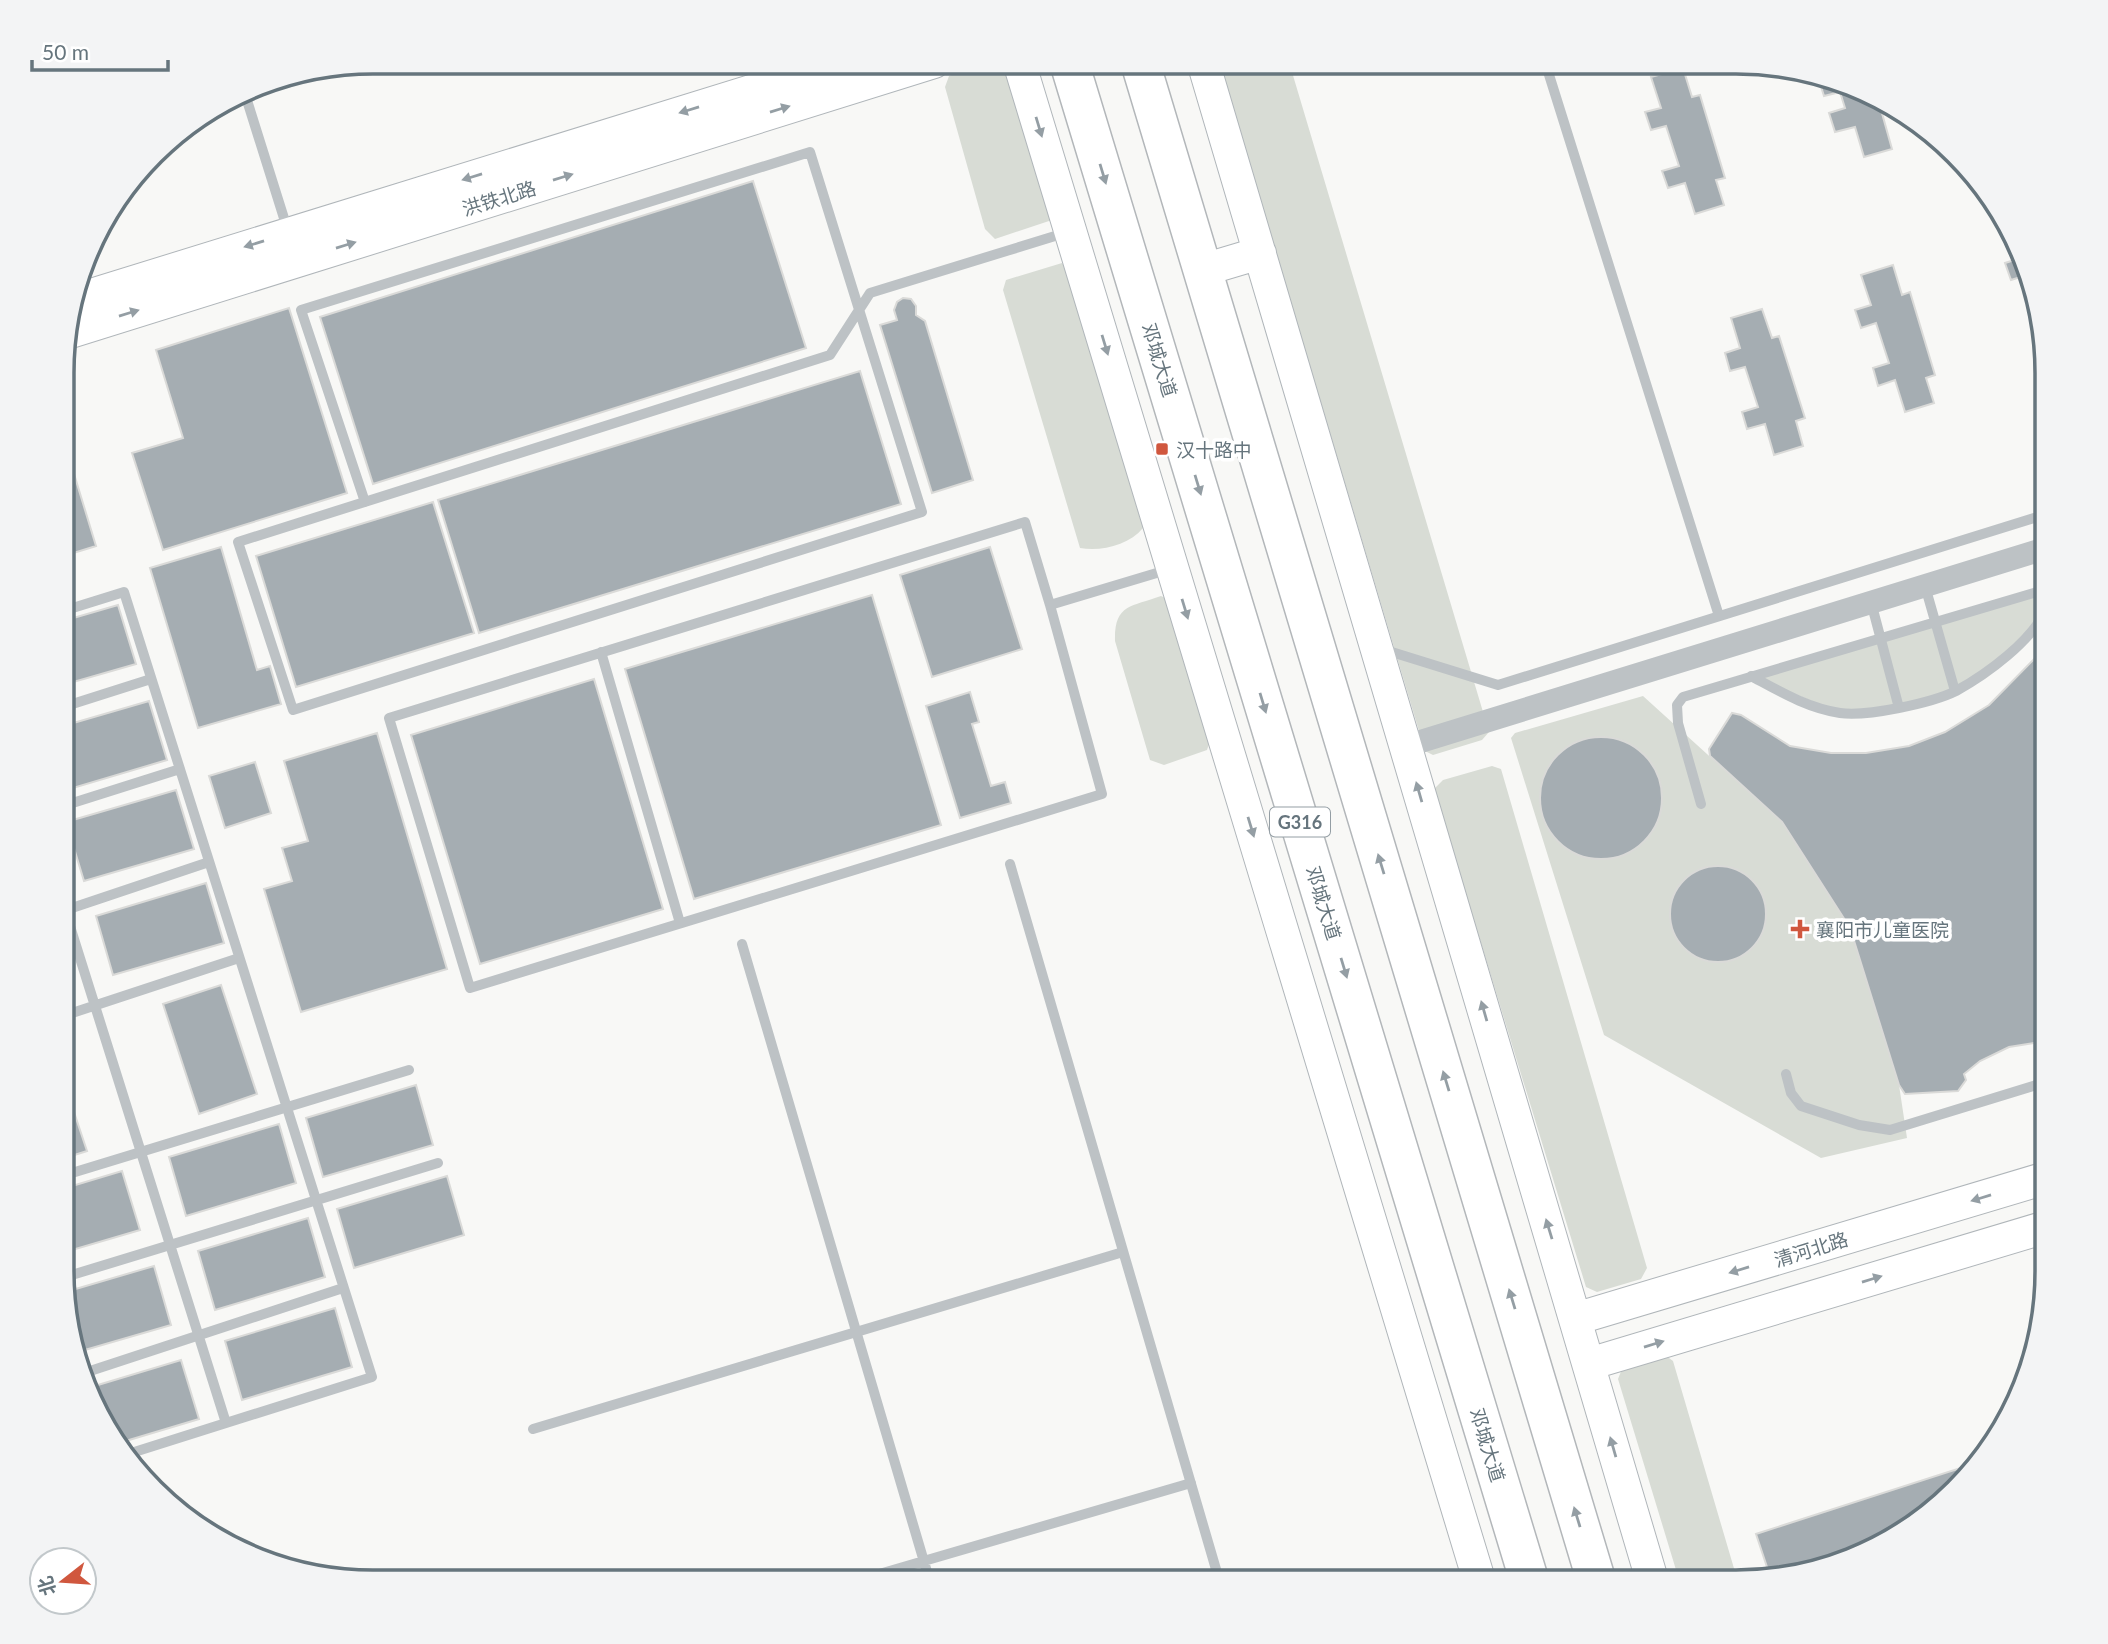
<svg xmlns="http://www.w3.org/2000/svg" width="2108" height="1644" viewBox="0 0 2108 1644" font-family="Lato,'Noto Sans SC',sans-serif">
	<rect width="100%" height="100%" fill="#f8f8f6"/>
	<!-- green -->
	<path fill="#d8dcd5" d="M 989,62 L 1010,62 L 1052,220 L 995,239 L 985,229 L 945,87 L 949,76 Z
		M 1219,62 L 1289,62 L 1489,732 L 1482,740 L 1433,755 L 1425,751 Z
		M 1062,263 L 1066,269 L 1143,528 C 1129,545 1101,552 1080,548 L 1003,290 L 1006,280 Z
		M 2047,589 L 2047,608 L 2020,645 L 1955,691 L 1899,708 L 1841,713 L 1751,676 Z
		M 1161,596 L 1172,601 L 1211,738 L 1207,750 L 1164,765 L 1150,760 L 1115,641 C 1114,604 1131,607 1161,596 Z
		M 1643,696 L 1782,822 L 1850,928 L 1899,1085 L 1907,1138 L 1821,1158 L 1604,1035 L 1511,738 L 1515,733 Z
		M 1492,766 L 1501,769 L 1647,1268 L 1641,1279 L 1597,1292 L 1586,1287 L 1434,789 L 1443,780 Z
		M 1665,1355 L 1673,1361 L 1738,1582 L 1680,1583 L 1618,1379 L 1622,1369 Z"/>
	<!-- building -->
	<path fill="#a5adb2" stroke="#dadad8" stroke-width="2" d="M 1683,68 L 1692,97 L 1700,95 L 1725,178 L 1716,180 L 1724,205 L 1695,214 L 1685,183 L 1668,188 L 1662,171 L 1679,166 L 1666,126 L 1651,130 L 1645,112 L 1661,108 L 1651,77 Z
		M 1818,77 L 1855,85 L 1878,99 L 1892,149 L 1864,157 L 1855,127 L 1835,132 L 1829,113 L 1845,108 L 1840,92 L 1824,96 Z
		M 753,181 L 806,348 L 373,484 L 320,317 Z
		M 2017,246 L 2023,253 L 2027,275 L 2011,280 L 2005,263 L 2021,258 Z
		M 1893,265 L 1902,295 L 1910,292 L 1935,375 L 1926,378 L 1934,403 L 1905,412 L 1895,380 L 1878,386 L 1873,368 L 1889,363 L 1876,323 L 1861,328 L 1855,310 L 1871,305 L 1861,275 Z
		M 903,298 L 911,299 L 916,306 L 916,315 L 925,321 L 973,480 L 932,493 L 880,325 L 897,320 L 894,310 L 897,302 Z
		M 289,308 L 347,493 L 163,550 L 132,453 L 183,438 L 156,350 Z
		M 1762,309 L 1772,338 L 1779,336 L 1805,418 L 1796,421 L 1803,446 L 1774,455 L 1765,424 L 1747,429 L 1742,412 L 1758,407 L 1745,367 L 1730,371 L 1725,353 L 1740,348 L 1731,318 Z
		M 860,371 L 901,504 L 479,633 L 438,500 Z
		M 64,441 L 96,546 L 64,556 Z
		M 433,502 L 474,633 L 296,687 L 256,556 Z
		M 221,547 L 257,670 L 270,666 L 281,704 L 198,728 L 150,568 Z
		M 990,547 L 1022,649 L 932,677 L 900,575 Z
		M 872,595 L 941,825 L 694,899 L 625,669 Z
		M 118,605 L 136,664 L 63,685 L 63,621 Z
		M 2047,637 L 2046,1041 L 2009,1047 L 1980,1061 L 1964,1074 L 1966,1080 L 1958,1091 L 1905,1094 L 1899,1085 L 1850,928 L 1782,822 L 1710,756 L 1709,749 L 1732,713 L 1741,715 L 1790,746 L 1831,753 L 1866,753 L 1909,746 L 1945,732 L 1989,705 L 2045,648 Z
		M 594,679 L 663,909 L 480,964 L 411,735 Z
		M 970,692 L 979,722 L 972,724 L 991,786 L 1005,782 L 1011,803 L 960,818 L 926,706 Z
		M 149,701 L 167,760 L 63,791 L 63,726 Z
		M 377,733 L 447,969 L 301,1012 L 264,889 L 292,881 L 282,848 L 308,841 L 284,761 Z
		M1540 798a61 61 0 1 1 122 0a61 61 0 1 1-122 0Z
		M 255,762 L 271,813 L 225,828 L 209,776 Z
		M 176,790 L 194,849 L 84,881 L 66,822 Z
		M1670 914a48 48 0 1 1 96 0a48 48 0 1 1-96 0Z
		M 206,883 L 224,943 L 113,975 L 96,916 Z
		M 221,985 L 257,1094 L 199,1114 L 163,1004 Z
		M 62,1076 L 87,1151 L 62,1159 Z
		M 416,1085 L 433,1145 L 323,1177 L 306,1118 Z
		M 279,1124 L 296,1183 L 186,1216 L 169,1157 Z
		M 122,1171 L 140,1230 L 62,1253 L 62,1189 Z
		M 447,1176 L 464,1235 L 354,1268 L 337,1209 Z
		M 308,1218 L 325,1277 L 215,1310 L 198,1251 Z
		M 154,1266 L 171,1325 L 78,1352 L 62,1293 Z
		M 335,1308 L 352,1367 L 242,1400 L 225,1341 Z
		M 181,1360 L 199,1419 L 119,1443 L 94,1409 L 88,1388 Z
		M 1979,1462 L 1969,1477 L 1878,1542 L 1770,1576 L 1756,1534 Z"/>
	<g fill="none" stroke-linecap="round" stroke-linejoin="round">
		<defs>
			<path id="secondary" d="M 1019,62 L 1480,1583
				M 1203,62 L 1653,1583
				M 1203,270 L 1260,253
				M 75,300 L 848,61
				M 64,334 L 934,62
				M 1575,1319 L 2046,1178
				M 1589,1364 L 2046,1227"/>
			<path id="highway" d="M 1069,62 L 1530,1583
				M 1140,62 L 1597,1583"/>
		</defs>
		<!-- secondary casing -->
		<use href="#secondary" stroke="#b0b6ba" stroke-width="34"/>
		<!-- highway casing -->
		<use href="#highway" stroke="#b3b7ba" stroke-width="41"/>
		<!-- lane -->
		<path stroke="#bdc2c5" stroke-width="10" d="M 1545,62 L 1719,616
			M 245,94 L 288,231
			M 365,502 L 301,310 L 810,152 L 922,512 L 293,710 L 238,542 L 830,355 L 870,293 L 1068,232
			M 1925,586 L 1955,691
			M 1871,602 L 1899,708
			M 1050,605 L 1102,794 L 470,988 L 389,718 L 1025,522 L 1050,605 L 1170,569
			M 63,611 L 124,592 L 372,1377 L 128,1454
			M 1382,649 L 1498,685 L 2047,514
			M 601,652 L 680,923
			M 1751,676 C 1779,691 1807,708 1840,713 C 1866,717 1932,703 1956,691 C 1987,674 2032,641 2047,608
			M 63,707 L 151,679
			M 1701,804 L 1678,723 L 1677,705 L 1683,697 L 2047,589
			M 63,806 L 180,769
			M 1010,864 L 1220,1583
			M 63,904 L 226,1423
			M 63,911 L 209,862
			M 742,944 L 930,1582
			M 63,1016 L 239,958
			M 1786,1074 L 1791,1093 L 1801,1106 L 1859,1125 L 1890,1130 L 2046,1082
			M 62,1176 L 409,1070
			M 62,1278 L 438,1163
			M 84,1373 L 343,1288
			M 533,1429 L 1123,1252
			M 852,1582 L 1191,1483"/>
		<!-- street -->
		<path stroke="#bdc2c5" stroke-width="23" d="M 1406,746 L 2047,548"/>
		<!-- secondary -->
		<use href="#secondary" stroke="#fff" stroke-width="32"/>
		<!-- highway -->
		<use href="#highway" stroke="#fff" stroke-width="38"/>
	</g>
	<!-- one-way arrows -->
	<defs><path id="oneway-solid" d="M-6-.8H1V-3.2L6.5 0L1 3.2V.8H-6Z" transform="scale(1.75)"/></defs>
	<g fill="#949ea4">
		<use href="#oneway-solid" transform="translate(780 109) rotate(-17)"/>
		<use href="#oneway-solid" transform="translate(689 110) rotate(163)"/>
		<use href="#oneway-solid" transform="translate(1039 127) rotate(73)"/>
		<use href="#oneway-solid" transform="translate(1103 174) rotate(73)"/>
		<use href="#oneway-solid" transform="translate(472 177) rotate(163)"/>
		<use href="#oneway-solid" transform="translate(563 177) rotate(-17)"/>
		<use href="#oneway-solid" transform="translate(254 244) rotate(163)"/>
		<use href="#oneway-solid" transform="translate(346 245) rotate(-17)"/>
		<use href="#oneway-solid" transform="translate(129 313) rotate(-17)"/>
		<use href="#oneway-solid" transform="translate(1105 345) rotate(73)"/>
		<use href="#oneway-solid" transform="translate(1198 485) rotate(73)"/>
		<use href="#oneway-solid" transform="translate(1185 609) rotate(73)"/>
		<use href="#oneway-solid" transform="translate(1263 703) rotate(73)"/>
		<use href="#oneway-solid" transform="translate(1419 792) rotate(-106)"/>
		<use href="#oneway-solid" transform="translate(1251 827) rotate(73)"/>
		<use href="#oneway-solid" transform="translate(1381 864) rotate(-107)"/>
		<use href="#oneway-solid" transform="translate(1344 968) rotate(73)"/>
		<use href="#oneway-solid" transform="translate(1484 1011) rotate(-106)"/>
		<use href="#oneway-solid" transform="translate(1446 1081) rotate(-107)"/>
		<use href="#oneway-solid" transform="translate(1981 1198) rotate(163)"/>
		<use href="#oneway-solid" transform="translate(1549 1229) rotate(-107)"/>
		<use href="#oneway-solid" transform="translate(1739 1270) rotate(163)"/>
		<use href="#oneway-solid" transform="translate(1872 1279) rotate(-17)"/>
		<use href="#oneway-solid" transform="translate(1512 1299) rotate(-107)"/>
		<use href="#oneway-solid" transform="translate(1654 1344) rotate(-17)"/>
		<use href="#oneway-solid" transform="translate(1613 1447) rotate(-106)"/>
		<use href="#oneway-solid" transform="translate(1577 1517) rotate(-107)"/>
	</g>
	<!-- markers -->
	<g fill="#d0573e" stroke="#fff" stroke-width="2.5">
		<rect x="1155" y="442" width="14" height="14" rx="3.5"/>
		<path d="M1796.5 918.5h7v7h7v7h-7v7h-7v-7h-7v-7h7z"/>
	</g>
	<g text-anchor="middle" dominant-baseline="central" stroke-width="7" stroke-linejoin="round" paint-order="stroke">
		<!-- shield labels -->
		<rect fill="#fff" stroke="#949ea4" stroke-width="2" x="1270" y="807.5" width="60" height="29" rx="5"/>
		<g font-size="18" font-weight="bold" fill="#66757d">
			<text x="1300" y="822">G316</text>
		</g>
		<!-- street labels -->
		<g font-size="19" fill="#66757d" stroke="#fff">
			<text transform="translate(499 198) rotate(-17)">洪铁北路</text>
			<text transform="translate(1160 360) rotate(73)">邓城大道</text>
			<text transform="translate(1324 903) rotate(73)">邓城大道</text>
			<text transform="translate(1811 1249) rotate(-17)">清河北路</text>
			<text transform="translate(1488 1445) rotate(73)">邓城大道</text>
		</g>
		<!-- poi labels -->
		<g font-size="19" fill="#66757d" stroke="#fff" text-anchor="start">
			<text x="1176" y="449">汉十路中</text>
			<text x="1816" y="929">襄阳市儿童医院</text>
		</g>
	</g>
	<!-- crop -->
	<path d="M0 0H2108V1644H0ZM373 74H1736A299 299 0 0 1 2035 373V1271A299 299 0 0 1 1736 1570H373A299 299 0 0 1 74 1271V373A299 299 0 0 1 373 74Z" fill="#f3f4f5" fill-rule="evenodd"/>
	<path fill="none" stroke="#66757d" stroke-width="3.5" d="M373 74H1736A299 299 0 0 1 2035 373V1271A299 299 0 0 1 1736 1570H373A299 299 0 0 1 74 1271V373A299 299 0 0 1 373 74Z"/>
	<!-- north arrow -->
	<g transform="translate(63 1581) rotate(253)"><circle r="33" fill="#ffffff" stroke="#c2c8cb" stroke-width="2"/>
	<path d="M0-5L12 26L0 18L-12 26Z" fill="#d0573e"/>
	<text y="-10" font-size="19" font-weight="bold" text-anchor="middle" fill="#66757d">北</text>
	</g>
	<!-- scale -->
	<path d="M32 60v10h136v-10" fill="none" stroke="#66757d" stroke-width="3.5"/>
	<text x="42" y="60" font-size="21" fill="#66757d" stroke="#ffffff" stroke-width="5" paint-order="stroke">50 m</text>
</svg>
